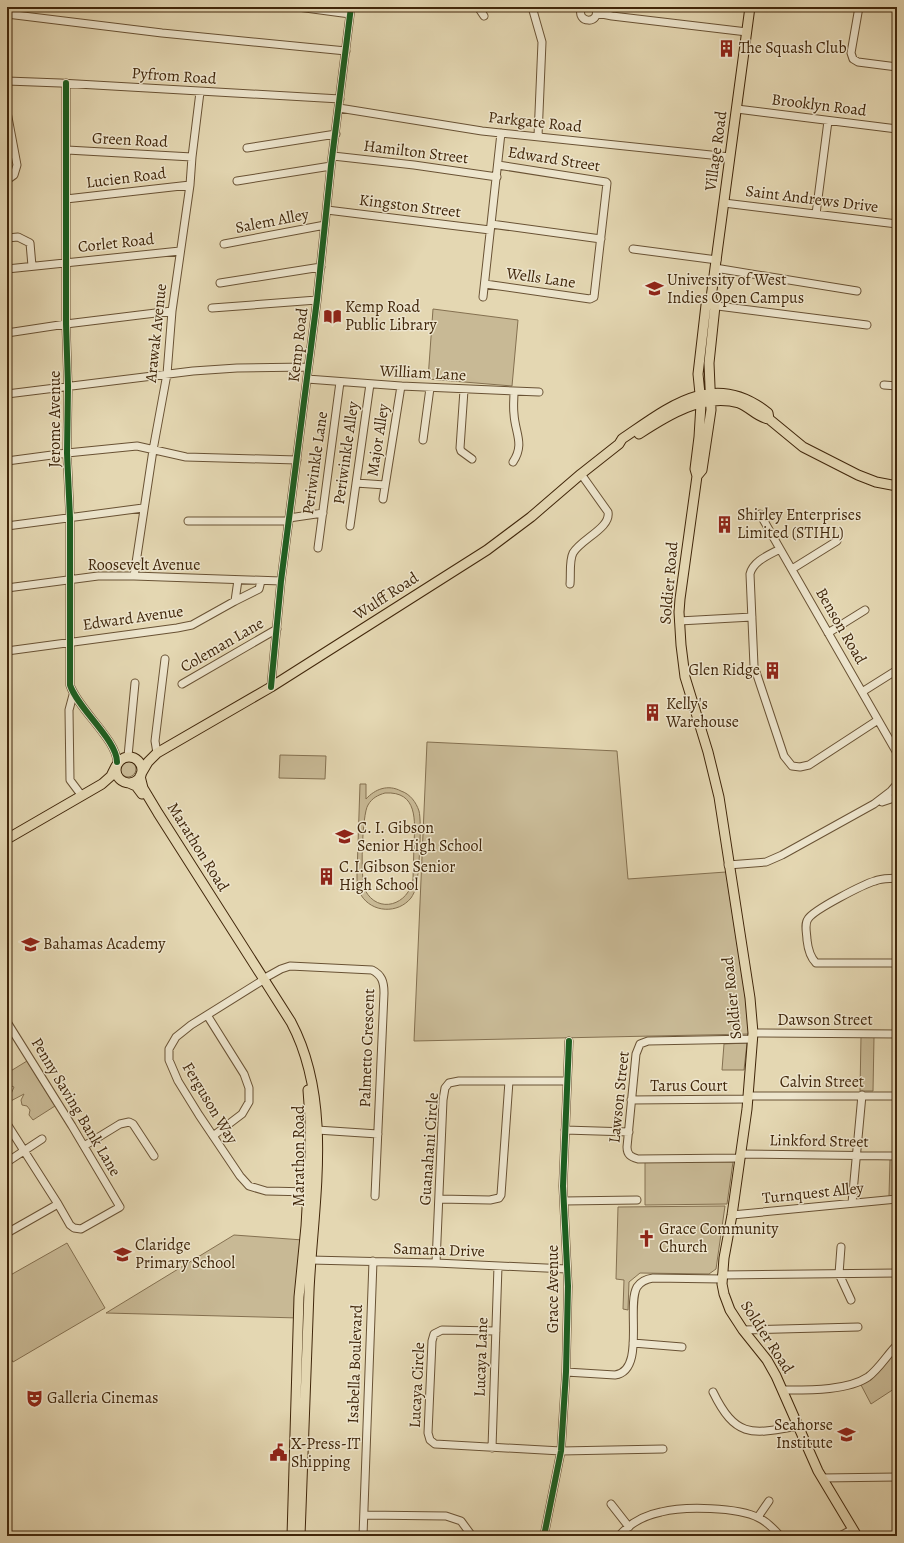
<svg xmlns="http://www.w3.org/2000/svg" width="904" height="1543" viewBox="0 0 904 1543" font-family="Alegreya,serif">
	<rect width="100%" height="100%" fill="#e4d7b2"/>
	<filter id="stains"><feTurbulence type="fractalNoise" baseFrequency=".005" numOctaves="4"/><feColorMatrix values="0 0 0 0 .2 0 0 0 0 .09 0 0 0 0 .02 0 0 0 .5 -.17"/></filter>
	<radialGradient id="worn" r=".72"><stop offset=".6" stop-color="#630" stop-opacity="0"/><stop offset="1" stop-color="#630" stop-opacity=".3"/></radialGradient>
	<!-- green -->
	<path fill="#c8b995" stroke="#847050" fill-rule="evenodd" d="M 433,309 L 518,320 L 512,386 L 428,379 Z
		M 427,742 L 617,751 L 628,879 L 726,872 L 745,994 L 749,1034 L 414,1041 Z
		M 280,755 L 326,756 L 325,779 L 279,778 Z
		M120 769a8 8 0 1 1 16 0a8 8 0 1 1-16 0Z
		M 360,784 L 366,784 L 366,799 C 375,789 388,784 401,791 C 410,794 416,802 419,811 C 422,822 419,875 416,887 C 415,891 413,895 411,898 C 398,914 372,913 361,895 C 357,889 357,882 357,874 ZM 385,793 C 418,791 415,821 414,844 C 414,856 413,867 413,879 C 409,905 378,915 365,890 C 360,880 362,814 368,805 C 372,798 378,795 385,793 Z
		M 861,1037 L 874,1037 L 873,1091 L 860,1091 Z
		M 747,1043 L 744,1070 L 722,1070 L 724,1044 Z
		M 27,1061 L 55,1106 L 33,1120 L 29,1115 L 30,1110 L 27,1106 L 22,1105 L 21,1100 L 24,1094 L 7,1103 L 14,1087 L 7,1084 L 9,1072 Z
		M 890,1159 L 897,1159 L 897,1196 L 889,1196 Z
		M 645,1161 L 733,1162 L 727,1204 L 645,1205 Z
		M 725,1206 L 716,1269 L 709,1274 L 640,1273 L 629,1282 L 628,1310 L 623,1309 L 624,1280 L 616,1279 L 618,1207 Z
		M 234,1235 L 303,1240 L 299,1318 L 106,1313 Z
		M 67,1243 L 105,1308 L 13,1362 L 7,1352 L 7,1277 Z
		M 897,1351 L 897,1387 L 871,1404 L 861,1385 L 875,1376 Z"/>
	<g fill="none" stroke-linecap="round" stroke-linejoin="round">
		<defs>
			<path id="minor" d="M 298,7 L 350,14
				M 478,7 L 484,16
				M 532,7 L 542,42 L 538,136
				M 582,7 C 574,24 603,25 595,7
				M 859,7 L 851,53 L 853,59 L 858,62 L 897,67
				M 597,13 L 612,16 L 747,32
				M 7,14 L 162,33 L 346,51
				M 7,81 L 60,83 L 340,99
				M 66,83 L 66,324 L 68,386 L 67,453 L 70,518 L 70,685 C 78,709 117,740 117,762
				M 339,108 L 482,131 L 730,157
				M 737,109 L 897,129
				M 7,112 L 17,165 L 14,175 L 7,180
				M 247,148 L 336,134
				M 67,150 L 192,157
				M 333,156 L 414,165 L 497,177
				M 237,181 L 331,166
				M 66,199 L 190,185
				M 724,203 L 897,224
				M 327,210 L 490,230
				M 816,214 L 828,121
				M 491,224 L 601,239
				M 7,238 L 18,237 L 30,243 L 32,266
				M 224,244 L 325,225
				M 633,249 L 717,260
				M 715,268 L 857,291
				M 7,269 L 180,251
				M 220,283 L 321,267
				M 485,284 L 590,299 L 594,297 L 607,183 L 606,182 L 498,165
				M 483,297 L 501,133
				M 710,305 L 867,325
				M 212,308 L 317,300
				M 7,333 L 66,324 L 172,311
				M 307,379 L 401,386 L 539,392
				M 884,385 L 897,386
				M 464,390 L 460,448 L 461,451 L 472,459
				M 7,394 L 193,371 L 237,368 L 308,367
				M 423,440 L 430,388
				M 7,461 L 67,453 L 137,446 L 186,457 L 297,460
				M 513,462 C 525,444 515,433 514,414 C 513,406 514,399 514,392
				M 356,483 L 385,485
				M 383,499 L 401,386
				M 760,514 L 897,753
				M 289,518 L 323,513
				M 188,521 L 289,521
				M 7,526 L 143,508
				M 350,526 L 370,384
				M 318,548 L 340,382
				M 780,549 C 769,555 753,561 750,574 L 754,666 L 784,756 L 792,766 L 800,767 L 809,765 L 878,720
				M 792,569 L 837,541
				M 134,576 L 153,450 L 167,374 L 172,311 L 190,185 L 192,157 L 200,92
				M 570,584 C 571,574 569,561 573,553 C 581,539 611,528 608,512 L 581,474
				M 7,588 L 98,576 L 134,576 L 281,581
				M 235,601 L 259,589 L 261,581
				M 679,621 L 752,617
				M 828,633 L 865,610
				M 7,651 L 177,628 L 192,625 L 235,601 L 238,580
				M 182,684 L 277,629
				M 271,687 L 281,581 L 317,300 L 331,166 L 351,7
				M 862,692 L 897,670
				M 73,695 L 69,710 L 70,780 L 82,796
				M 157,753 L 155,741 L 165,659
				M 128,756 L 135,683
				M 882,802 L 897,797
				M 728,865 L 766,862 L 782,855 L 874,804 L 891,791 L 897,784
				M 897,878 C 890,879 882,878 875,881 C 864,884 813,910 808,919 C 804,924 807,934 807,940 C 808,949 810,957 816,963 L 897,963
				M 263,979 L 281,969 L 290,966 L 372,970 C 382,975 384,982 384,993 L 375,1196
				M 260,982 L 191,1025 L 176,1037 L 169,1049 L 169,1060 L 178,1081 L 199,1115 L 240,1176 L 249,1186 L 266,1191 L 312,1192
				M 207,1015 L 244,1074 L 249,1088 L 249,1102 L 242,1114 L 213,1136
				M 7,1022 L 72,1126 L 120,1207 L 81,1229 L 74,1228 L 70,1225 L 58,1204 L 7,1124
				M 753,1033 L 897,1034
				M 748,1096 L 897,1096
				M 631,1100 L 748,1099
				M 317,1130 L 378,1134
				M 565,1130 L 629,1132
				M 84,1146 L 120,1124 L 129,1122 L 133,1124 L 154,1156
				M 741,1154 L 897,1156
				M 740,1158 L 638,1159 C 631,1157 627,1155 627,1147 L 636,1054 L 640,1044 L 648,1041 L 753,1039
				M 7,1162 L 42,1139
				M 439,1199 L 490,1200 L 499,1198 L 501,1195 L 509,1081
				M 564,1201 L 637,1200
				M 852,1203 L 862,1095
				M 732,1215 L 897,1199
				M 7,1233 L 58,1204
				M 841,1247 L 839,1274 L 851,1300
				M 310,1260 L 436,1263 L 567,1269
				M 436,1263 L 443,1100 L 445,1088 L 449,1083 L 459,1081 L 566,1081
				M 722,1275 L 897,1273
				M 743,1330 L 858,1327
				M 496,1331 L 442,1330 L 434,1334 L 432,1341 L 428,1433 L 430,1440 L 435,1444 L 561,1451 L 663,1449
				M 633,1343 L 682,1347
				M 566,1372 L 615,1375 C 646,1371 626,1306 637,1287 C 641,1281 646,1279 653,1278 L 722,1279
				M 783,1390 C 807,1390 847,1391 868,1377 C 879,1369 887,1355 897,1345
				M 713,1392 C 736,1439 752,1434 798,1426
				M 492,1448 L 498,1266
				M 822,1478 L 897,1477
				M 611,1504 L 629,1527
				M 364,1515 L 446,1516 L 461,1521 L 472,1536
				M 758,1517 L 769,1501
				M 363,1536 L 373,1261
				M 544,1536 L 561,1451 L 566,1372 L 568,1286 L 563,1186 L 569,1041
				M 619,1536 C 630,1523 646,1515 661,1512 C 684,1506 738,1507 759,1518 C 767,1522 774,1529 780,1536
				M 840,1536 L 853,1529"/>
			<path id="major" d="M 711,298 L 715,306 L 709,363 L 711,410 L 702,470 L 697,476 L 680,599 L 679,612 L 681,645 L 685,677 L 708,752 L 719,797 L 750,998 L 753,1033 L 747,1109 L 732,1215 L 724,1258 L 722,1284 L 724,1294 L 730,1310 L 743,1330 L 767,1360 L 776,1376 L 818,1471 L 857,1536
				M 639,434 C 668,415 703,393 739,403 C 750,407 758,418 769,419 L 803,447 L 858,475 L 876,482 L 897,486
				M 697,476 L 695,469 L 699,437 L 701,404 L 698,374 L 706,305 L 711,298 L 750,7
				M116 770a13 13 0 1 1 26 0a13 13 0 1 1-26 0Z
				M 141,774 L 148,762 L 157,753 L 271,687 L 487,550 L 531,517 L 581,474 L 619,444 L 622,439 C 669,407 714,369 768,413 L 769,419
				M 140,776 L 143,788 L 158,813 L 291,1022 C 334,1103 313,1203 309,1291 C 306,1372 303,1454 300,1536
				M 129,783 L 136,786 L 142,794
				M 7,839 L 102,784 L 111,776 L 116,766
				M 292,1536 L 299,1297 L 306,1226 L 310,1155 L 310,1118 L 308,1090"/>
		</defs>
		<!-- minor casing -->
		<use href="#minor" stroke="#695234" stroke-width="9"/>
		<!-- major casing -->
		<use href="#major" stroke="#40260a" stroke-width="11"/>
		<!-- minor -->
		<use href="#minor" stroke="#ede5cd" stroke-width="7"/>
		<!-- major -->
		<use href="#major" stroke="#e4d7b2" stroke-width="9"/>
		<defs>
			<path id="cycleway" d="M 66,83 L 66,324 L 68,386 L 67,453 L 70,518 L 70,685 C 78,709 117,740 117,762
				M 271,687 L 281,581 L 317,300 L 331,166 L 351,7
				M 544,1536 L 561,1451 L 566,1372 L 568,1286 L 563,1186 L 569,1041"/>
		</defs>
		<!-- cycleway casing -->
		<use href="#cycleway" stroke="#ede5cd" stroke-width="8"/>
		<!-- cycleway -->
		<use href="#cycleway" stroke="#1b5e20" stroke-width="6"/>
	</g>
	<!-- icons -->
	<defs>
		<symbol id="building-bare" viewBox="-9 -9 18 18"><path d="M-4-6H4V6H1V3H-1V6H-4ZM-2.5-4.3h1.7v1.8h-1.7ZM.8-4.3h1.7v1.8H.8ZM-2.5-1h1.7V.8h-1.7ZM.8-1h1.7V.8H.8Z" fill="#8f2418" stroke="#ede5cd" stroke-width="2.5" paint-order="stroke"/></symbol>
		<symbol id="university-bare" viewBox="-9 -9 18 18"><path d="M0-5L7-2L0 1L-7-2ZM-4 1L0 2.5L4 1V4Q0 6-4 4Z" fill="#8f2418" stroke="#ede5cd" stroke-width="2.5" paint-order="stroke"/></symbol>
		<symbol id="library-bare" viewBox="-9 -9 18 18"><path d="M-6-4Q-3-5.5-.7-3.5V5Q-3 3-6 4ZM6-4Q3-5.5 .7-3.5V5Q3 3 6 4Z" fill="#8f2418" stroke="#ede5cd" stroke-width="2.5" paint-order="stroke"/></symbol>
		<symbol id="school-bare" viewBox="-9 -9 18 18"><path d="M0-5L7-2L0 1L-7-2ZM-4 1L0 2.5L4 1V4Q0 6-4 4Z" fill="#8f2418" stroke="#ede5cd" stroke-width="2.5" paint-order="stroke"/></symbol>
		<symbol id="church-bare" viewBox="-9 -9 18 18"><path d="M-1.2-6h2.4v3.5h3.3v2.4h-3.3V6h-2.4V-.1h-3.3v-2.4h3.3Z" fill="#8f2418" stroke="#ede5cd" stroke-width="2.5" paint-order="stroke"/></symbol>
		<symbol id="theatre-bare" viewBox="-9 -9 18 18"><path d="M-5-5.5Q0-4 5-5.5V0Q5 5 0 6Q-5 5-5 0ZM-3.3-2.5H-1v1.5H-3.3ZM1-2.5H3.3v1.5H1ZM-2.8 1Q0 5.5 2.8 1Z" fill="#8f2418" stroke="#ede5cd" stroke-width="2.5" paint-order="stroke"/></symbol>
		<symbol id="civic-bare" viewBox="-9 -9 18 18"><path d="M-.6-6.5H3V-4.5H.6V-3L4-1V1h2V6H-6V1h2V-1L-.6-3ZM-1.2 2.5V6h2.4V2.5Z" fill="#8f2418" stroke="#ede5cd" stroke-width="2.5" paint-order="stroke"/></symbol>
	</defs>
	<g fill-rule="evenodd">
		<use href="#building-bare" x="714" y="36" width="25" height="25"/>
		<use href="#university-bare" x="642" y="276" width="25" height="25"/>
		<use href="#library-bare" x="320" y="304" width="25" height="25"/>
		<use href="#building-bare" x="712" y="512" width="25" height="25"/>
		<use href="#building-bare" x="760" y="658" width="25" height="25"/>
		<use href="#building-bare" x="640" y="700" width="25" height="25"/>
		<use href="#school-bare" x="332" y="824" width="25" height="25"/>
		<use href="#building-bare" x="314" y="864" width="25" height="25"/>
		<use href="#school-bare" x="18" y="932" width="25" height="25"/>
		<use href="#church-bare" x="634" y="1226" width="25" height="25"/>
		<use href="#school-bare" x="110" y="1242" width="25" height="25"/>
		<use href="#theatre-bare" x="22" y="1386" width="25" height="25"/>
		<use href="#school-bare" x="834" y="1422" width="25" height="25"/>
		<use href="#civic-bare" x="266" y="1440" width="25" height="25"/>
	</g>
	<g text-anchor="middle" dominant-baseline="central" stroke-width="3" stroke-linejoin="round" paint-order="stroke">
		<!-- poi labels -->
		<g font-size="16" fill="#40260a" stroke="#ede5cd" text-anchor="start">
			<text x="739" y="48">The Squash Club</text>
			<text x="667" y="280">University of West<tspan x="667" dy="18">Indies Open Campus</tspan></text>
			<text x="345" y="307">Kemp Road<tspan x="345" dy="18">Public Library</tspan></text>
			<text x="737" y="515">Shirley Enterprises<tspan x="737" dy="18">Limited (STIHL)</tspan></text>
			<text x="760" y="670" text-anchor="end">Glen Ridge</text>
			<text x="666" y="704">Kelly's<tspan x="666" dy="18">Warehouse</tspan></text>
			<text x="357" y="828">C. I. Gibson<tspan x="357" dy="18">Senior High School</tspan></text>
			<text x="339" y="867">C.I.Gibson Senior<tspan x="339" dy="18">High School</tspan></text>
			<text x="43" y="944">Bahamas Academy</text>
			<text x="659" y="1229">Grace Community<tspan x="659" dy="18">Church</tspan></text>
			<text x="135" y="1245">Claridge<tspan x="135" dy="18">Primary School</tspan></text>
			<text x="47" y="1398">Galleria Cinemas</text>
			<text x="833" y="1425" text-anchor="end">Seahorse<tspan x="833" dy="18">Institute</tspan></text>
			<text x="291" y="1444">X-Press-IT<tspan x="291" dy="18">Shipping</tspan></text>
		</g>
		<!-- street labels -->
		<g font-size="16" fill="#40260a" stroke="#ede5cd">
			<text transform="translate(174 76) rotate(4)">Pyfrom Road</text>
			<text transform="translate(819 105) rotate(7)">Brooklyn Road</text>
			<text transform="translate(535 122) rotate(6)">Parkgate Road</text>
			<text transform="translate(130 140) rotate(3)">Green Road</text>
			<text transform="translate(716 151) rotate(-82)">Village Road</text>
			<text transform="translate(416 152) rotate(7)">Hamilton Street</text>
			<text transform="translate(554 159) rotate(9)">Edward Street</text>
			<text transform="translate(126 178) rotate(-7)">Lucien Road</text>
			<text transform="translate(812 199) rotate(7)">Saint Andrews Drive</text>
			<text transform="translate(410 206) rotate(7)">Kingston Street</text>
			<text transform="translate(272 221) rotate(-11)">Salem Alley</text>
			<text transform="translate(116 243) rotate(-6)">Corlet Road</text>
			<text transform="translate(541 278) rotate(8)">Wells Lane</text>
			<text transform="translate(156 333) rotate(-84)">Arawak Avenue</text>
			<text transform="translate(298 345) rotate(-83)">Kemp Road</text>
			<text transform="translate(423 373) rotate(3)">William Lane</text>
			<text transform="translate(55 419) rotate(-90)">Jerome Avenue</text>
			<text transform="translate(378 440) rotate(-81)">Major Alley</text>
			<text transform="translate(346 453) rotate(-82)">Periwinkle Alley</text>
			<text transform="translate(315 463) rotate(-82)">Periwinkle Lane</text>
			<text x="144" y="565">Roosevelt Avenue</text>
			<text transform="translate(669 583) rotate(-85)">Soldier Road</text>
			<text transform="translate(386 596) rotate(-33)">Wulff Road</text>
			<text transform="translate(133 618) rotate(-8)">Edward Avenue</text>
			<text transform="translate(841 626) rotate(60)">Benson Road</text>
			<text transform="translate(222 645) rotate(-30)">Coleman Lane</text>
			<text transform="translate(198 847) rotate(58)">Marathon Road</text>
			<text transform="translate(732 998) rotate(-96)">Soldier Road</text>
			<text x="825" y="1020">Dawson Street</text>
			<text transform="translate(367 1048) rotate(-88)">Palmetto Crescent</text>
			<text x="822" y="1082">Calvin Street</text>
			<text x="689" y="1086">Tarus Court</text>
			<text transform="translate(619 1097) rotate(-84)">Lawson Street</text>
			<text transform="translate(210 1103) rotate(59)">Ferguson Way</text>
			<text transform="translate(76 1107) rotate(59)">Penny Saving Bank Lane</text>
			<text transform="translate(819 1141) rotate(1)">Linkford Street</text>
			<text transform="translate(429 1149) rotate(-86)">Guanahani Circle</text>
			<text transform="translate(299 1156) rotate(-90)">Marathon Road</text>
			<text transform="translate(813 1193) rotate(-6)">Turnquest Alley</text>
			<text transform="translate(439 1250) rotate(2)">Samana Drive</text>
			<text transform="translate(553 1289) rotate(-90)">Grace Avenue</text>
			<text transform="translate(767 1337) rotate(57)">Soldier Road</text>
			<text transform="translate(481 1357) rotate(-88)">Lucaya Lane</text>
			<text transform="translate(355 1364) rotate(-88)">Isabella Boulevard</text>
			<text transform="translate(417 1385) rotate(-87)">Lucaya Circle</text>
		</g>
	</g>
	<!-- margin -->
	<rect width="904" height="1543" fill="none" stroke="#e4d7b2" stroke-width="24"/>
	<rect x="8" y="8" width="888" height="1527" fill="none" stroke="#40260a" stroke-width="2"/>
	<rect x="12" y="12" width="880" height="1519" fill="none" stroke="#40260a"/>
	<rect width="100%" height="100%" filter="url(#stains)"/>
	<rect width="100%" height="100%" fill="url(#worn)"/>
</svg>
